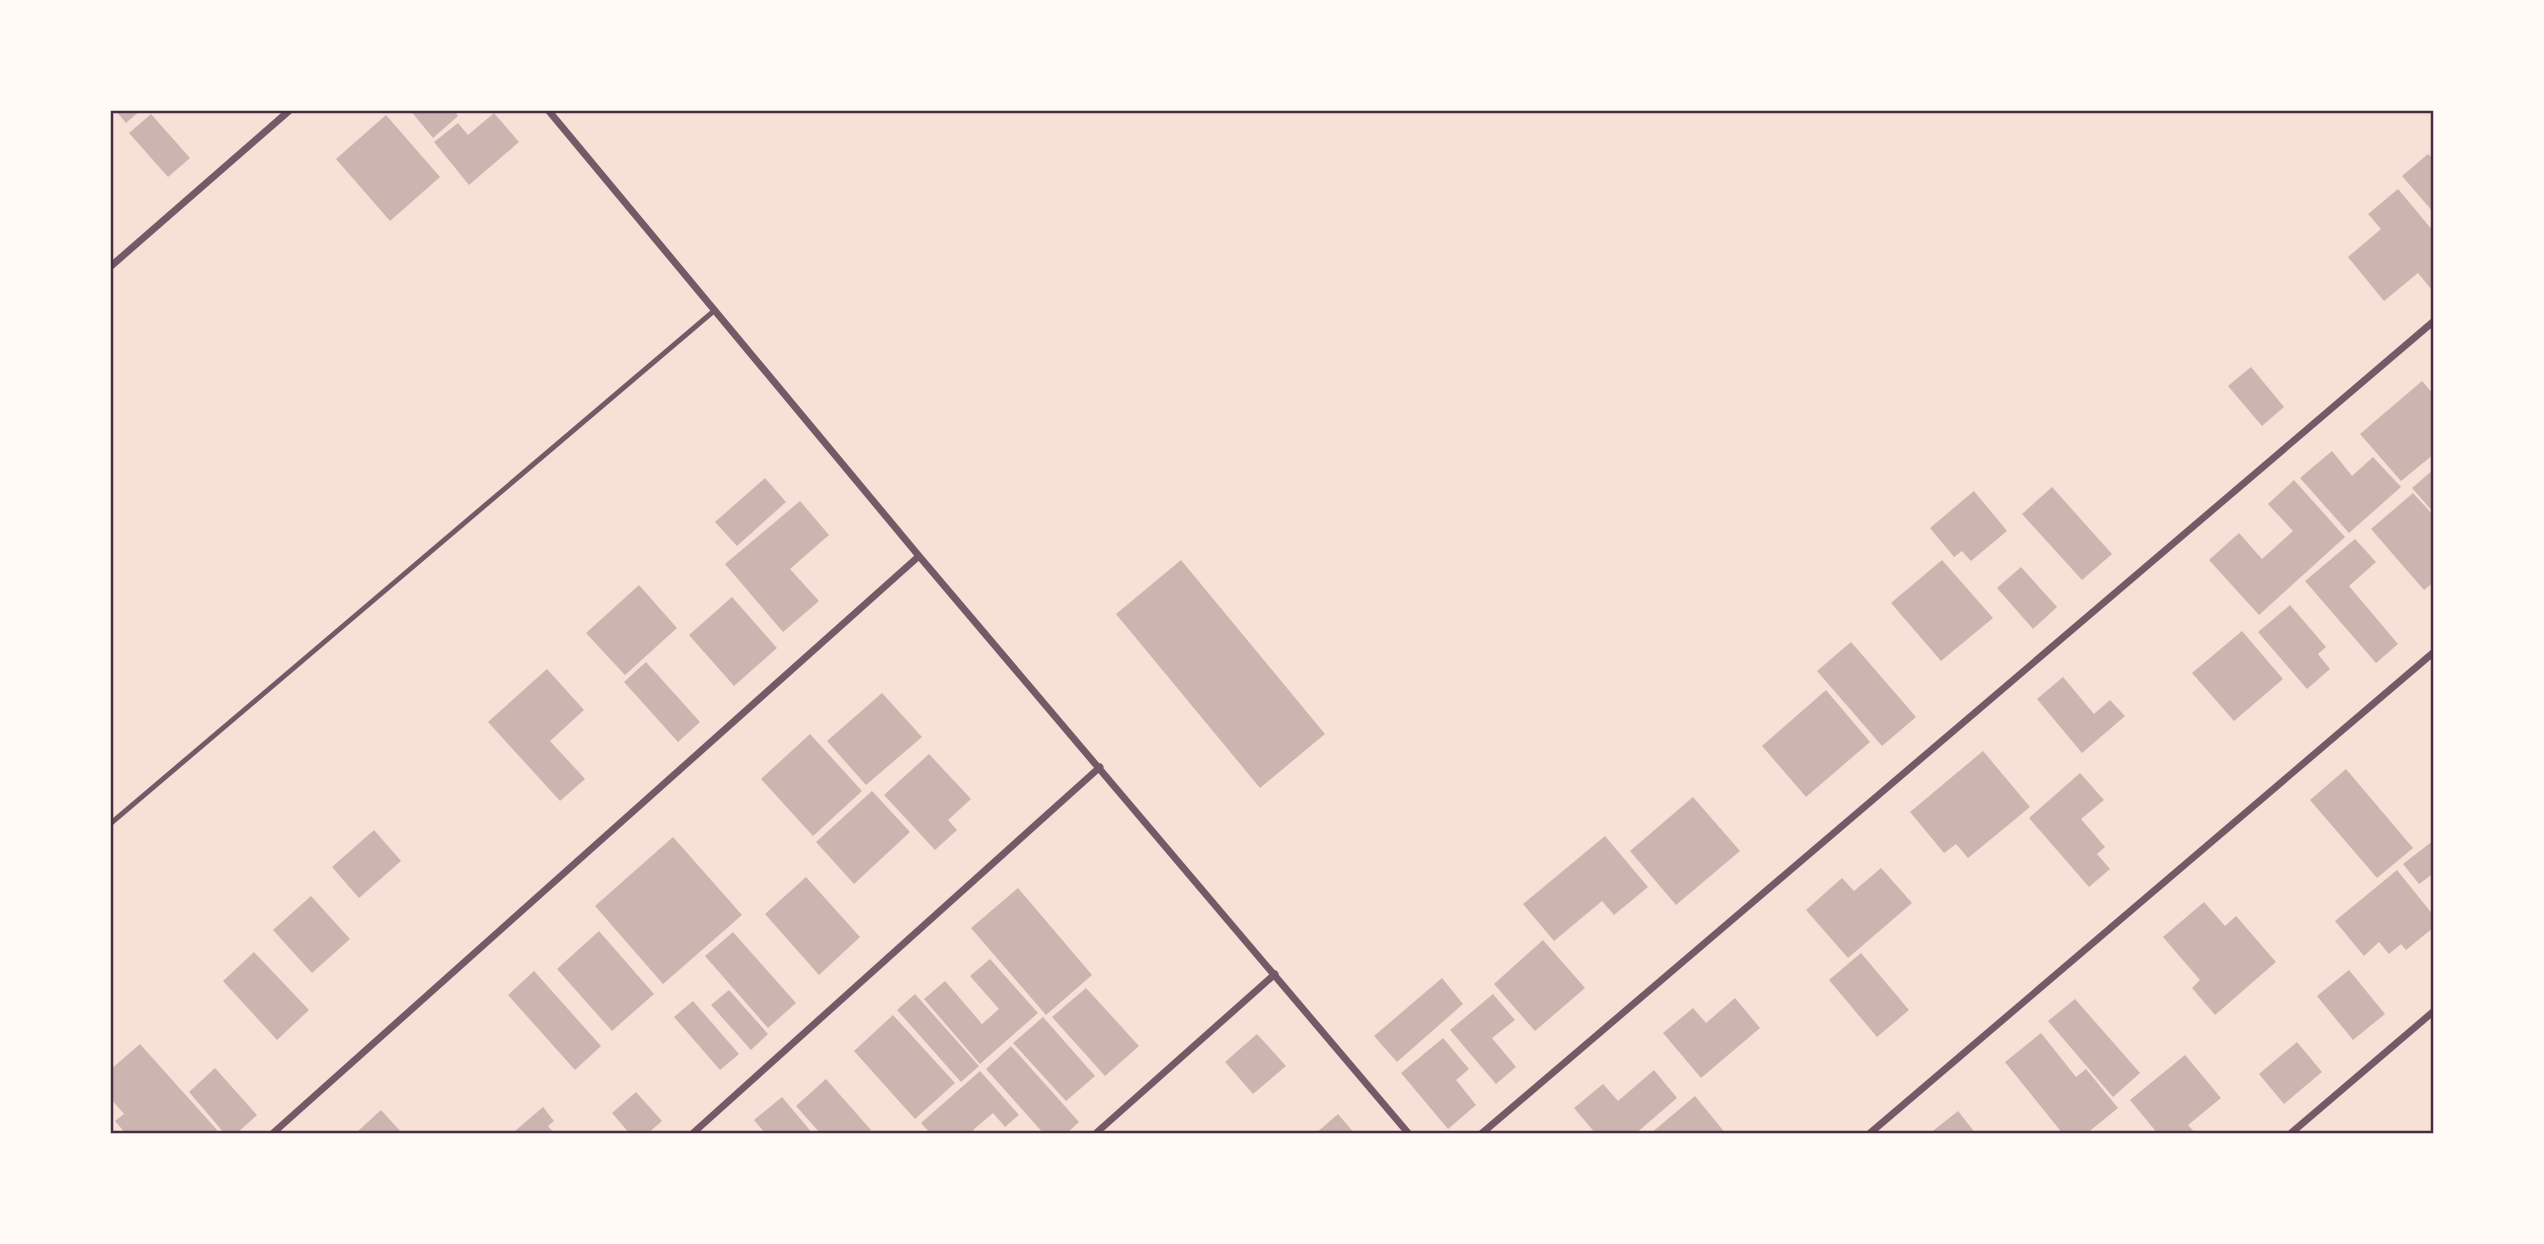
<svg xmlns="http://www.w3.org/2000/svg" width="2544" height="1244" viewBox="0 0 2544 1244" font-family="'Roboto Condensed',sans-serif">
	<rect width="100%" height="100%" fill="#f7e1d7"/>
	<!-- building -->
	<path fill="#ccb4b1" d="M 115,110 L 141,110 L 126,123 Z
		M 410,110 L 454,110 L 458,116 L 433,138 Z
		M 494,113 L 519,142 L 469,185 L 434,142 L 458,123 L 468,135 Z
		M 151,114 L 190,158 L 168,177 L 129,133 Z
		M 386,115 L 440,177 L 390,221 L 336,159 Z
		M 2428,154 L 2434,160 L 2434,213 L 2402,176 Z
		M 2398,189 L 2434,232 L 2434,287 L 2431,289 L 2418,273 L 2384,301 L 2348,257 L 2381,229 L 2368,214 Z
		M 2251,367 L 2284,407 L 2262,426 L 2228,386 Z
		M 2422,381 L 2434,395 L 2434,454 L 2401,481 L 2360,434 Z
		M 2332,451 L 2352,476 L 2373,457 L 2401,487 L 2349,533 L 2300,478 Z
		M 2434,469 L 2434,513 L 2412,488 Z
		M 765,478 L 786,502 L 737,546 L 715,522 Z
		M 2294,480 L 2345,537 L 2259,615 L 2209,560 L 2239,533 L 2262,559 L 2293,531 L 2268,504 Z
		M 2052,487 L 2112,554 L 2082,580 L 2022,514 Z
		M 1974,491 L 2007,531 L 1971,561 L 1962,551 L 1954,557 L 1930,528 Z
		M 2413,493 L 2434,516 L 2434,582 L 2424,590 L 2371,529 Z
		M 800,501 L 829,535 L 790,569 L 819,601 L 783,632 L 725,564 Z
		M 2355,539 L 2376,562 L 2349,586 L 2398,644 L 2376,663 L 2305,581 Z
		M 1181,560 L 1325,734 L 1260,788 L 1116,614 Z
		M 1942,560 L 1993,618 L 1941,661 L 1891,603 Z
		M 2021,567 L 2057,607 L 2033,629 L 1997,588 Z
		M 639,585 L 677,628 L 625,675 L 586,633 Z
		M 732,597 L 777,648 L 734,686 L 689,635 Z
		M 2290,605 L 2326,647 L 2318,654 L 2330,669 L 2307,689 L 2258,632 Z
		M 2242,631 L 2283,679 L 2234,721 L 2192,673 Z
		M 1851,642 L 1916,717 L 1882,746 L 1817,671 Z
		M 646,662 L 700,722 L 678,742 L 624,682 Z
		M 547,669 L 584,710 L 550,741 L 585,779 L 560,801 L 488,722 Z
		M 2063,677 L 2094,714 L 2110,700 L 2125,716 L 2082,753 L 2037,699 Z
		M 1826,690 L 1870,742 L 1806,797 L 1762,746 Z
		M 882,693 L 922,737 L 866,785 L 827,741 Z
		M 810,734 L 862,791 L 813,836 L 761,779 Z
		M 1983,751 L 2030,807 L 1968,858 L 1956,844 L 1944,853 L 1910,812 Z
		M 929,754 L 971,799 L 948,820 L 957,830 L 935,850 L 884,795 Z
		M 2346,769 L 2413,848 L 2377,878 L 2310,800 Z
		M 2080,773 L 2104,800 L 2081,819 L 2105,847 L 2097,854 L 2110,869 L 2089,887 L 2029,818 Z
		M 872,791 L 910,832 L 854,884 L 816,842 Z
		M 1693,797 L 1740,851 L 1676,905 L 1630,851 Z
		M 374,830 L 401,861 L 359,898 L 332,867 Z
		M 1605,836 L 1648,887 L 1614,915 L 1602,901 L 1554,941 L 1523,904 Z
		M 673,837 L 742,915 L 663,984 L 595,906 Z
		M 2434,840 L 2434,873 L 2419,884 L 2403,864 Z
		M 1881,868 L 1912,903 L 1848,958 L 1806,910 L 1842,878 L 1854,891 Z
		M 2397,870 L 2434,916 L 2434,927 L 2406,950 L 2401,944 L 2389,954 L 2379,942 L 2364,956 L 2335,921 Z
		M 806,877 L 860,937 L 819,975 L 765,914 Z
		M 1018,888 L 1092,975 L 1046,1015 L 971,928 Z
		M 311,896 L 350,939 L 312,973 L 273,930 Z
		M 2204,902 L 2225,926 L 2236,916 L 2276,962 L 2215,1015 L 2192,988 L 2200,980 L 2163,937 Z
		M 599,931 L 654,994 L 612,1031 L 557,969 Z
		M 733,932 L 796,1003 L 768,1028 L 705,956 Z
		M 1543,940 L 1585,988 L 1535,1031 L 1494,984 Z
		M 254,952 L 309,1010 L 277,1040 L 223,981 Z
		M 1861,953 L 1909,1010 L 1877,1037 L 1829,980 Z
		M 990,959 L 1038,1013 L 980,1064 L 924,999 L 945,981 L 982,1024 L 999,1009 L 970,976 Z
		M 2349,970 L 2385,1014 L 2353,1040 L 2317,996 Z
		M 534,971 L 601,1046 L 575,1070 L 508,995 Z
		M 1442,978 L 1463,1004 L 1397,1062 L 1374,1036 Z
		M 1086,988 L 1139,1046 L 1105,1076 L 1052,1017 Z
		M 729,990 L 768,1034 L 751,1050 L 711,1005 Z
		M 915,994 L 979,1066 L 961,1082 L 897,1010 Z
		M 1493,994 L 1515,1020 L 1492,1038 L 1516,1067 L 1496,1084 L 1450,1030 Z
		M 1735,998 L 1760,1028 L 1701,1078 L 1663,1033 L 1693,1008 L 1706,1023 Z
		M 2075,999 L 2140,1073 L 2113,1097 L 2048,1021 Z
		M 693,1001 L 739,1054 L 720,1070 L 674,1017 Z
		M 893,1015 L 955,1083 L 915,1119 L 854,1051 Z
		M 1043,1017 L 1095,1076 L 1066,1101 L 1013,1043 Z
		M 2041,1033 L 2076,1077 L 2086,1069 L 2118,1108 L 2086,1134 L 2063,1134 L 2005,1062 Z
		M 1257,1034 L 1286,1066 L 1253,1094 L 1225,1062 Z
		M 1443,1038 L 1469,1069 L 1456,1080 L 1476,1105 L 1448,1129 L 1401,1073 Z
		M 2297,1042 L 2322,1072 L 2284,1104 L 2259,1074 Z
		M 140,1044 L 217,1130 L 212,1134 L 126,1134 L 115,1121 L 124,1114 L 110,1098 L 110,1070 Z
		M 1011,1046 L 1079,1122 L 1066,1134 L 1044,1134 L 986,1069 Z
		M 2185,1055 L 2221,1098 L 2188,1125 L 2196,1134 L 2158,1134 L 2130,1100 Z
		M 215,1068 L 257,1115 L 236,1134 L 225,1134 L 189,1092 Z
		M 1654,1070 L 1677,1098 L 1635,1134 L 1596,1134 L 1574,1108 L 1603,1084 L 1618,1101 Z
		M 980,1071 L 1019,1115 L 1005,1127 L 993,1113 L 973,1130 L 976,1134 L 931,1134 L 921,1123 Z
		M 826,1079 L 871,1130 L 867,1134 L 821,1134 L 796,1106 Z
		M 636,1092 L 662,1121 L 647,1134 L 630,1134 L 612,1113 Z
		M 1695,1096 L 1726,1134 L 1650,1134 Z
		M 782,1097 L 813,1134 L 766,1134 L 754,1120 Z
		M 543,1107 L 554,1121 L 548,1126 L 555,1134 L 518,1134 L 515,1131 Z
		M 381,1110 L 403,1134 L 360,1134 L 358,1131 Z
		M 1958,1111 L 1976,1134 L 1929,1134 Z
		M 1338,1114 L 1355,1134 L 1315,1134 Z"/>
	<g fill="none" stroke-linecap="round" stroke-linejoin="round">
		<!-- service -->
		<path stroke="#755966" stroke-width="5" d="M 110,824 L 715,310"/>
		<!-- minor -->
		<path stroke="#755966" stroke-width="7" d="M 548,110 L 919,556 L 1409,1134
			M 110,267 L 290,110
			M 272,1134 L 919,556
			M 692,1134 L 1100,767
			M 1095,1134 L 1275,974
			M 1481,1134 L 2434,321
			M 1869,1134 L 2434,652
			M 2290,1134 L 2434,1011"/>
	</g>
	<!-- border -->
	<rect width="2544" height="1244" fill="none" stroke="#fffaf5" stroke-width="224"/>
	<rect x="112" y="112" width="2320" height="1020" fill="none" stroke="#4a2c40" stroke-width="2.5"/>
</svg>
